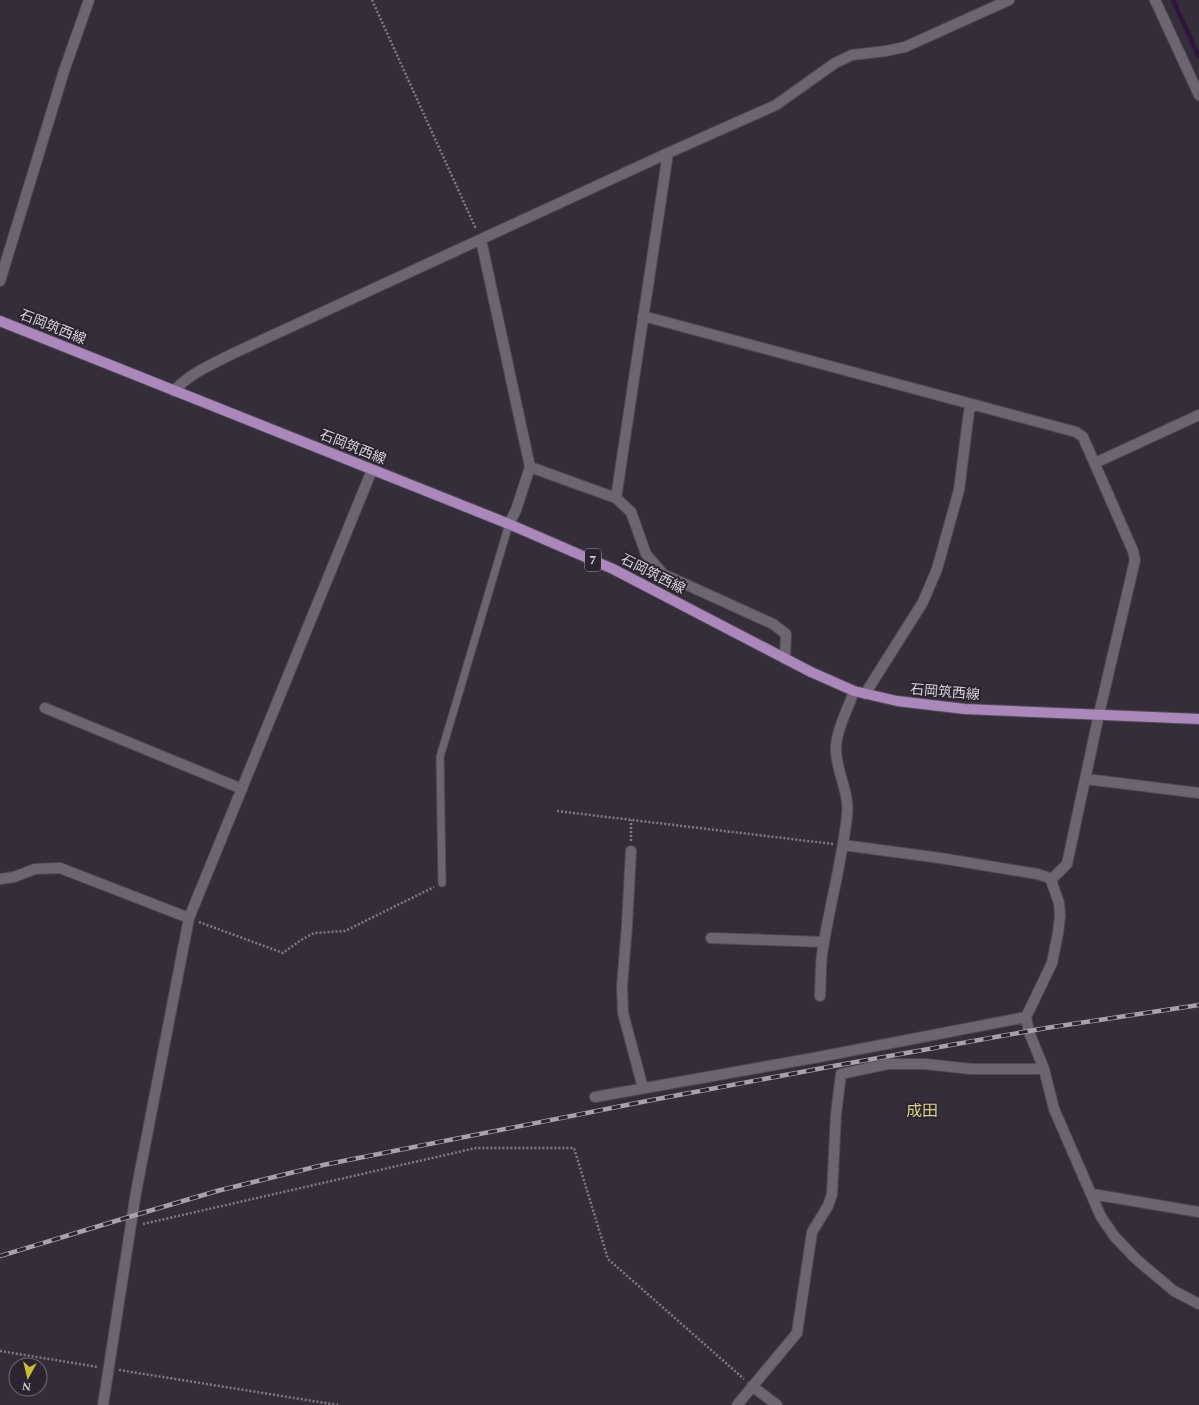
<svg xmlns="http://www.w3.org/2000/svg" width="1199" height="1405" viewBox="0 0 1199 1405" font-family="Spectral,'Noto Sans JP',serif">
	<rect width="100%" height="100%" fill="#362d3a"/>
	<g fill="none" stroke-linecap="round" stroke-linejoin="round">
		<!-- stream -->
		<path stroke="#2d1638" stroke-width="4.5" d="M 1173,0 L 1199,57"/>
		<defs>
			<path id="lane" d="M 442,883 L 440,757 L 509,524"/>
			<path id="street" d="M 1155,0 L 1199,95
				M 481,240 L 530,467 L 516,510 L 509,524
				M 0,281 L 64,71 L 89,0
				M 643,316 L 1076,432 L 1083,437 L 1133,551 L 1135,560 L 1099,714 L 1067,864 L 1051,880
				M 174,391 C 190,373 211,365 232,354 L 668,153 L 776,105 L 835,63 L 852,55 L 886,51 L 905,47 L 1009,0
				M 1095,463 L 1199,415
				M 530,467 L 616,498 L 631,512 L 646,554 L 663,574 L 773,624 L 786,634 L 785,659
				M 616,498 L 668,153
				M 865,694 L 923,602 L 937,569 L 959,490 L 970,404
				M 45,708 L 242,789
				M 1086,779 L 1199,793
				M 843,845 L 940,858 L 1037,874 L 1047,877 L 1051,880 L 1059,903 L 1060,916 L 1058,933 L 1052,963 L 1026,1017 L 1029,1032 L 1044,1069 L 1054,1109 L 1101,1217 L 1115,1237 L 1136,1259 L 1174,1291 L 1199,1304
				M 631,851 L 627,925 L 622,987 L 623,1013 L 643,1088
				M 0,879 L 14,877 L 35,869 L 60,868 L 189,918
				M 711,938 L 824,942
				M 820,996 C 821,980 820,964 823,948 C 830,904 842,861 847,816 C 850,793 837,774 836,751 C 835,732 848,709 854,691
				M 595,1097 L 819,1057 L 1026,1017
				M 1092,1194 L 1199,1212
				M 752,1386 L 777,1405
				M 103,1405 L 136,1192 L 189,918 L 372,470
				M 737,1405 L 797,1333 L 812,1232 L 828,1206 L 832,1194 L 836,1114 L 841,1074 L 888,1064 L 925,1064 L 971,1069 L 1044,1069"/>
			<path id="primary" d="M 0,321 L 509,524 L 613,569 L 811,672 L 854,691 L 897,701 L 965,709 L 1199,719"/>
		</defs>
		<!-- lane casing -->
		<use href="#lane" stroke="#514a55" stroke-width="9"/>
		<!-- street casing -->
		<use href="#street" stroke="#514a55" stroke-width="12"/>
		<!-- primary casing -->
		<use href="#primary" stroke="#514a55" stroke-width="12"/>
		<!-- path -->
		<path stroke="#817a85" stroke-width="2.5" stroke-dasharray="2 2" stroke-linecap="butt" d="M 372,0 L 476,229
			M 557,811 L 833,844
			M 631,841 L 631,820
			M 199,922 L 283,953 L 301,940 L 314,933 L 345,931 L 434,887
			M 143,1224 L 476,1148 L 574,1148 L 608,1259 L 744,1379
			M 0,1351 L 98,1367
			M 119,1370 L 338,1405"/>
		<!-- lane -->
		<use href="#lane" stroke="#6e6573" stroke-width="7"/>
		<!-- street -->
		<use href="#street" stroke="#6e6573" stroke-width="10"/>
		<!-- primary -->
		<use href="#primary" stroke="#aa88bc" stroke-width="10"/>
		<defs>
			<path id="rail" d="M 0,1256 L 132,1216 L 217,1191 L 323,1165 L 652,1100 L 839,1065 L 1046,1028 L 1199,1005"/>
		</defs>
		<!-- rail casing -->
		<use href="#rail" stroke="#a8a2ac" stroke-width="4.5"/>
		<!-- rail -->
		<use href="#rail" stroke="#2c2430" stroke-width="3" stroke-dasharray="9" stroke-linecap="butt"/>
	</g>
	<g text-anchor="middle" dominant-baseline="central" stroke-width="4" stroke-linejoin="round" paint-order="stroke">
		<!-- shield labels -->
		<rect fill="#2c2430" stroke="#a39da6" stroke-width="1" x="585" y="549" width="16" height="22" rx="3"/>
		<g font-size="13" font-weight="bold" fill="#d6d1d9">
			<text x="593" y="560">7</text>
		</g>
		<!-- street labels -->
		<g font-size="14" fill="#d6d1d9" stroke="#2c2430">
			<text transform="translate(53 327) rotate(22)">石岡筑西線</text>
			<text transform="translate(353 447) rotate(22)">石岡筑西線</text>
			<text transform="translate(653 574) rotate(27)">石岡筑西線</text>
			<text transform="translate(945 692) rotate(5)">石岡筑西線</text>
		</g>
		<!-- quarter labels -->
		<g font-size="16" fill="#d7cf81" stroke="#2c2430">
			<text x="922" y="1111">成田</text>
		</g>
	</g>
	<!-- north arrow -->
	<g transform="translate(28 1377) rotate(188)"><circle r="19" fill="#2c2430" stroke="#706974"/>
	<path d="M0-3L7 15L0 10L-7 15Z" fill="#c8bb3b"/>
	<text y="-6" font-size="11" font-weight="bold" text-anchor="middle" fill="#d6d1d9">N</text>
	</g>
</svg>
